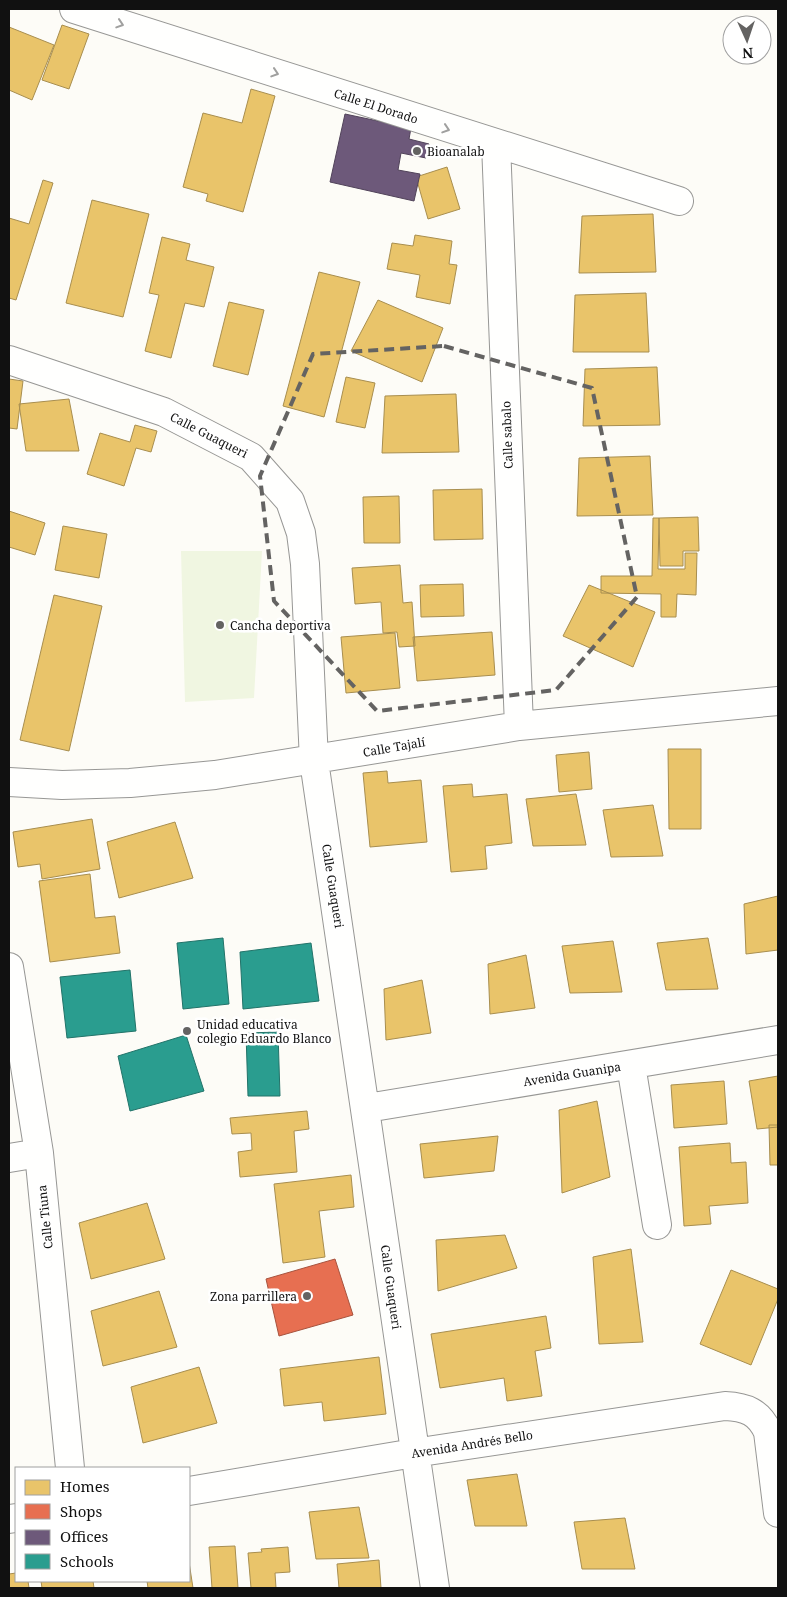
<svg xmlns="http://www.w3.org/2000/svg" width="787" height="1597" viewBox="0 0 787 1597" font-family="'Noto Serif',serif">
	<rect width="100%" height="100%" fill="#fdfcf7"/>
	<!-- pitch -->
	<path fill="#f0f6e1" d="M 181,551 L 262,551 L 254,698 L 185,702 Z"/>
	<!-- homes -->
	<path fill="#e9c46a" stroke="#a88e4f" d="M 62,25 L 89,34 L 69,89 L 42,80 Z
		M 9,27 L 54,45 L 32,100 L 9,90 Z
		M 251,89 L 275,96 L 243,212 L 206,201 L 208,194 L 183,187 L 203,113 L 242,123 Z
		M 447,167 L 460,209 L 428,219 L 416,177 Z
		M 43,180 L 53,183 L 16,300 L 9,298 L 9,218 L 29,224 Z
		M 92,200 L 149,214 L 123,317 L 66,303 Z
		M 653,214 L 656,272 L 579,273 L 582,216 Z
		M 415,235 L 452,241 L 449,264 L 457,265 L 450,304 L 416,297 L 420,275 L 387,269 L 392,243 L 413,246 Z
		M 162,237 L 190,244 L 186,260 L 214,267 L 204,307 L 185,303 L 171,358 L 145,351 L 159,295 L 149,293 Z
		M 319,272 L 360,282 L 324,417 L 283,406 Z
		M 646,293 L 649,352 L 573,352 L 575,295 Z
		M 378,300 L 443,328 L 422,382 L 351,351 Z
		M 229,302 L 264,310 L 248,375 L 213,366 Z
		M 657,367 L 660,425 L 583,426 L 585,369 Z
		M 346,377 L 375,383 L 365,428 L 336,422 Z
		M 9,379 L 23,381 L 17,429 L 9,428 Z
		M 456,394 L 459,452 L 382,453 L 385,396 Z
		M 69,399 L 79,451 L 26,451 L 19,404 Z
		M 135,425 L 157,431 L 151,452 L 136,448 L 124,486 L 87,474 L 100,433 L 130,442 Z
		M 650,456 L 653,515 L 577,516 L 579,458 Z
		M 482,489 L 483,539 L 434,540 L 433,490 Z
		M 399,496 L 400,543 L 364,543 L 363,497 Z
		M 9,511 L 45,523 L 35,555 L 9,547 Z
		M 698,517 L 699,551 L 683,551 L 683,566 L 660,566 L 659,518 Z
		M 653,518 L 659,518 L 658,569 L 685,569 L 685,553 L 697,553 L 696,595 L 677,594 L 676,617 L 661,617 L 661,594 L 601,593 L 601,576 L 652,576 Z
		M 63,526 L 107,534 L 99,578 L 55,570 Z
		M 400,565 L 403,603 L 412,602 L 415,646 L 399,647 L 397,632 L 383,633 L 381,602 L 355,604 L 352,568 Z
		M 463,584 L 464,616 L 421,617 L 420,585 Z
		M 589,585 L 655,612 L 633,667 L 563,636 Z
		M 54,595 L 102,606 L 69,751 L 20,740 Z
		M 492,632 L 495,675 L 417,681 L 413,637 Z
		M 395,633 L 400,688 L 346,693 L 341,637 Z
		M 668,749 L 701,749 L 701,829 L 669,829 Z
		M 589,752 L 592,789 L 559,792 L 556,755 Z
		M 387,771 L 388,783 L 421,780 L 427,842 L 370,847 L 363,773 Z
		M 472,784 L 473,797 L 507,794 L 512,843 L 485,846 L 487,869 L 451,872 L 443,786 Z
		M 576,794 L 586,845 L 533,846 L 526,799 Z
		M 653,805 L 663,856 L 611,857 L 603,810 Z
		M 92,819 L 100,869 L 42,879 L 40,864 L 18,867 L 13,832 Z
		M 175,822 L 193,878 L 119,898 L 107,842 Z
		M 90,874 L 95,918 L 115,916 L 120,953 L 50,962 L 39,881 Z
		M 778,896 L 778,950 L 746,954 L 744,904 Z
		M 708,938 L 718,989 L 666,990 L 657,943 Z
		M 613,941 L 622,992 L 570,993 L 562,946 Z
		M 526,955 L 535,1008 L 490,1014 L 488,964 Z
		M 422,980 L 431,1033 L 386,1040 L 384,989 Z
		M 778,1076 L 778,1127 L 757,1129 L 749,1081 Z
		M 724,1081 L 727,1124 L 674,1128 L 671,1085 Z
		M 597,1101 L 610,1177 L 562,1193 L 559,1110 Z
		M 307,1111 L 309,1129 L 294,1131 L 297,1172 L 240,1177 L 238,1152 L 252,1150 L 251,1133 L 232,1134 L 230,1118 Z
		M 769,1125 L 778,1125 L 778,1165 L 770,1165 Z
		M 498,1136 L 494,1171 L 424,1178 L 420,1144 Z
		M 730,1143 L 731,1163 L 746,1162 L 748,1203 L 709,1206 L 711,1224 L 684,1226 L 679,1147 Z
		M 351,1175 L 354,1207 L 319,1211 L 325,1257 L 283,1263 L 274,1184 Z
		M 147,1203 L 165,1259 L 91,1279 L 79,1223 Z
		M 505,1235 L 517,1268 L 438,1291 L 436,1240 Z
		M 631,1249 L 643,1342 L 599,1344 L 593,1257 Z
		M 731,1270 L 778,1289 L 778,1299 L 751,1365 L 700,1344 Z
		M 159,1291 L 177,1347 L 103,1366 L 91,1311 Z
		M 546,1316 L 551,1348 L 535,1351 L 542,1396 L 507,1401 L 504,1378 L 440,1388 L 431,1334 Z
		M 379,1357 L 386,1414 L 324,1421 L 322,1402 L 284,1406 L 280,1369 Z
		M 199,1367 L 217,1423 L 143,1443 L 131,1387 Z
		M 517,1474 L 527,1526 L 475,1526 L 467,1480 Z
		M 359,1507 L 369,1558 L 316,1559 L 309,1512 Z
		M 625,1518 L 635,1569 L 582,1569 L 574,1522 Z
		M 235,1546 L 238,1588 L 212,1588 L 209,1547 Z
		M 288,1547 L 290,1572 L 275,1573 L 276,1588 L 251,1588 L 248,1553 L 262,1552 L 261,1549 Z
		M 379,1560 L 381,1588 L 339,1588 L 337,1564 Z
		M 189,1562 L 193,1588 L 148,1588 L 147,1581 L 189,1581 Z
		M 16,1573 L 16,1581 L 28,1581 L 29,1588 L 9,1588 L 9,1574 Z
		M 41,1581 L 93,1581 L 94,1588 L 42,1588 Z"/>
	<!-- shops -->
	<path fill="#e76f51" stroke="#a7533e" d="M 335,1259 L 353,1315 L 279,1336 L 266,1279 Z"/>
	<!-- offices -->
	<path fill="#6d597a" stroke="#51435a" d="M 345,114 L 411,128 L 409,139 L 429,144 L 426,158 L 401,153 L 398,170 L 420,174 L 414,201 L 330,182 Z"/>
	<!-- schools -->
	<path fill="#2a9d8f" stroke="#227369" d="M 223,938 L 229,1004 L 183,1009 L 177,943 Z
		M 311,943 L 319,1001 L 243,1009 L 240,952 Z
		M 130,970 L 136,1031 L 67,1038 L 60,977 Z
		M 278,1032 L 280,1096 L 248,1096 L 246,1033 Z
		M 186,1035 L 204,1091 L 130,1111 L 118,1056 Z"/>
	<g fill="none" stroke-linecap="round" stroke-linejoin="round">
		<defs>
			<path id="minor" d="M 74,9 L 679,201
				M 496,144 L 519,726
				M 9,360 L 164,412 L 251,457 L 290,501 L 301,533 L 305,564 L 314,761 L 435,1588
				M 9,782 L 62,785 L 130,783 L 215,775 L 519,726 L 778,701
				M 9,967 L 39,1153 L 70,1468
				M 631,1065 L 657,1225
				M 367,1108 L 778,1040
				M 9,1158 L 39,1153
				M 189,1491 L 414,1453 L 725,1406 C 746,1407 759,1412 768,1432 L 778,1513
				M 9,1519 L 16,1518"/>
		</defs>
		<!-- minor casing -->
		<use href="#minor" stroke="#979795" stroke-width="30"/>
		<!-- minor -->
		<use href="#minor" stroke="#fffffe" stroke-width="28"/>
	</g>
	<!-- one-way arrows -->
	<defs><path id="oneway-chevron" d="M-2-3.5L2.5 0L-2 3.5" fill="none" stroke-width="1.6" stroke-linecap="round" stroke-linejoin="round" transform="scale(1.25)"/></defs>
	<g stroke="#a0a09f">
		<use href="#oneway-chevron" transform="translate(120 24) rotate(18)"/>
		<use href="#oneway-chevron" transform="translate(275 73) rotate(18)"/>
		<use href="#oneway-chevron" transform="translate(446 129) rotate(18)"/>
	</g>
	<!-- marked area -->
	<path fill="none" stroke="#646362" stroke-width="4" stroke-dasharray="10 6" stroke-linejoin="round" d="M 444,346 L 592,388 L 637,597 L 556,690 L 377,711 L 274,601 L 260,476 L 313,354 Z"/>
	<!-- markers -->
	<g fill="#646362" stroke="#fff" stroke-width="2">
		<circle cx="417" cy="151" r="5"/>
		<circle cx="220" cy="625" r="5"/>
		<circle cx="187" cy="1031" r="5"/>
		<circle cx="307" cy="1296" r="5"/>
	</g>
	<g text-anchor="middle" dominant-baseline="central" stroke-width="5" stroke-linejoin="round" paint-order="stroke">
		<!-- street labels -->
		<g font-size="12" fill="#111" stroke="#fff">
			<text transform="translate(376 106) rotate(18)">Calle El Dorado</text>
			<text transform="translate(209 435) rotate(27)">Calle Guaqueri</text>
			<text transform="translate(507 435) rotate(-92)">Calle sabalo</text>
			<text transform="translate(394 747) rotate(-10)">Calle Tajalí</text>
			<text transform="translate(333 886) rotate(81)">Calle Guaqueri</text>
			<text transform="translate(572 1074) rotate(-9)">Avenida Guanipa</text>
			<text transform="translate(45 1217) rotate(-96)">Calle Tiuna</text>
			<text transform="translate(391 1287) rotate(82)">Calle Guaqueri</text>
			<text transform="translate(472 1444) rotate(-9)">Avenida Andrés Bello</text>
		</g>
		<!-- poi labels -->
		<g font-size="12" fill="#111" stroke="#fff" text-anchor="start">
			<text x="427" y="151">Bioanalab</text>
			<text x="230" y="625">Cancha deportiva</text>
			<text x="197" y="1024">Unidad educativa<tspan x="197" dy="14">colegio Eduardo Blanco</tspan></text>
			<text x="297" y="1296" text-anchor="end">Zona parrillera</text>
		</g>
	</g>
	<!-- border -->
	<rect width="787" height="1597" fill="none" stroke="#111111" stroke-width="20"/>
	<!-- legend -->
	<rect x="15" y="1467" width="175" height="115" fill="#ffffff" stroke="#a0a0a0"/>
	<rect x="25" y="1480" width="25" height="15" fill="#e9c46a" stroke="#a0a0a0"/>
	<text x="60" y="1492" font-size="15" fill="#111111">Homes</text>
	<rect x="25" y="1504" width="25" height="15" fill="#e76f51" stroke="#a0a0a0"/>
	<text x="60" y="1517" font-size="15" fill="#111111">Shops</text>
	<rect x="25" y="1530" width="25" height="15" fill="#6d597a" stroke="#a0a0a0"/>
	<text x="60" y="1542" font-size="15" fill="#111111">Offices</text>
	<rect x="25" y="1554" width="25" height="15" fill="#2a9d8f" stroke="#a0a0a0"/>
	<text x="60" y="1567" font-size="15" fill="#111111">Schools</text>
	<!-- north arrow -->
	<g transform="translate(747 40) rotate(177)"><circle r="24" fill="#ffffff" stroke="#a0a0a0"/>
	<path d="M0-4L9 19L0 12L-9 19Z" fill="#646362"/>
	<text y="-8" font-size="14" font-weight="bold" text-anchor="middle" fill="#111111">N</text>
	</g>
</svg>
